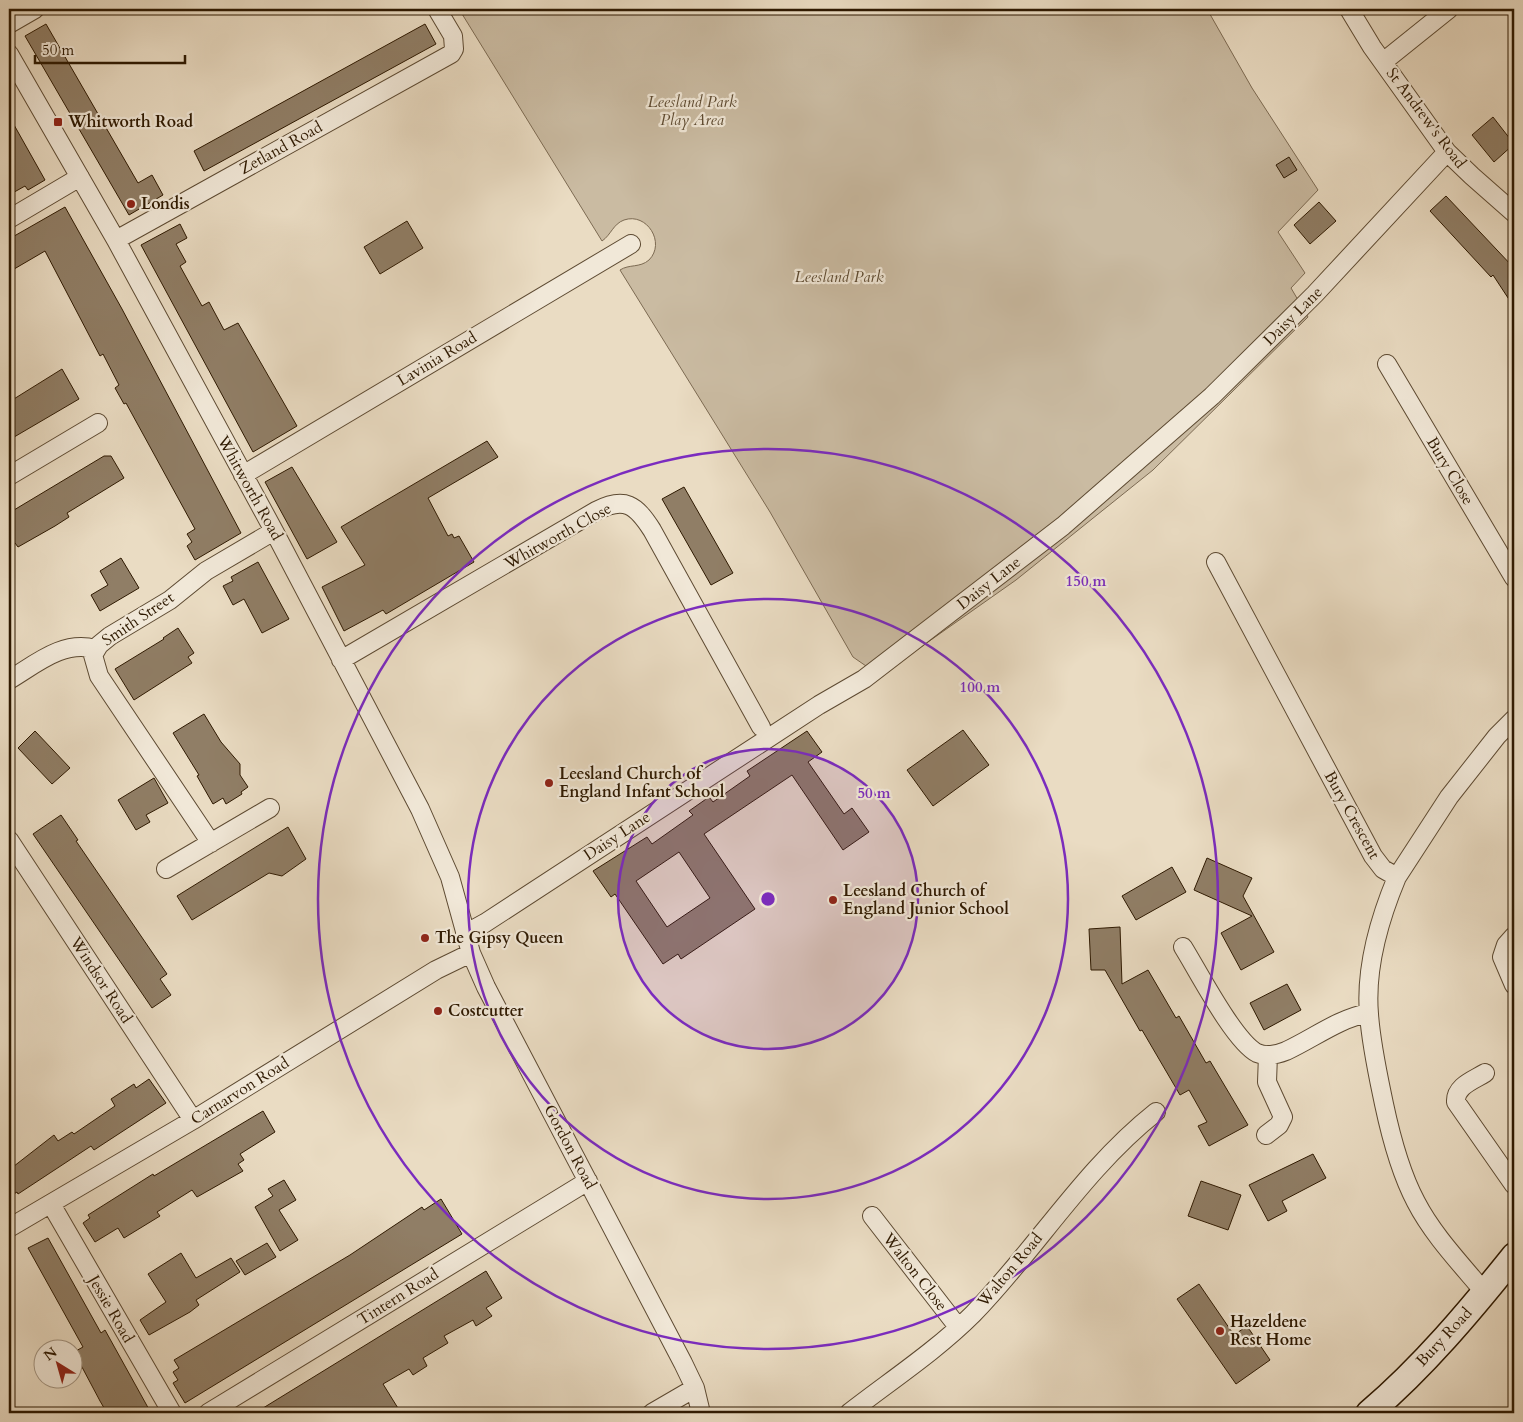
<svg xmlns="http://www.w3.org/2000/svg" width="1523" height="1422" viewBox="0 0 1523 1422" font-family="Cardo,serif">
	<rect width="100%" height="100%" fill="#eadcc3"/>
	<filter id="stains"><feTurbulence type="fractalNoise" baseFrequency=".004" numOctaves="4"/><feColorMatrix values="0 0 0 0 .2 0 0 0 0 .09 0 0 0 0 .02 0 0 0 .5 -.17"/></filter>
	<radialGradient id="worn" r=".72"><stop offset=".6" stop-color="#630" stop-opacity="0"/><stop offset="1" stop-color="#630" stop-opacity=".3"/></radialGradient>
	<!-- green -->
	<path fill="#cabba2" stroke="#7c6a52" d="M 459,9 L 1207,9 L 1252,88 L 1318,190 L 1278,232 L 1305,273 L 1291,288 L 1308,317 L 1153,470 L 1016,580 L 874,680 L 866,666 L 853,657 L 770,512 L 620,270 C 629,264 640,268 649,260 C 666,243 647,212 624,220 C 613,224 611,235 602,241 Z"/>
	<!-- building -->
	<path fill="#907e66" stroke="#2e1901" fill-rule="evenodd" d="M 46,24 L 138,183 L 152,175 L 163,195 L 129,215 L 25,36 Z
		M 425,24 L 436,44 L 204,171 L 194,151 Z
		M 9,116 L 45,180 L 28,190 L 25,186 L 9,195 Z
		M 1493,117 L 1514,144 L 1494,162 L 1472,135 Z
		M 1289,157 L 1297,170 L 1284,178 L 1276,165 Z
		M 1446,196 L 1514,268 L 1514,307 L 1493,275 L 1491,277 L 1430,211 Z
		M 1319,202 L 1336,221 L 1310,244 L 1294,225 Z
		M 65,207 L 122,309 L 241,533 L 195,560 L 187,546 L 192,542 L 187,534 L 195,529 L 126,403 L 124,404 L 115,388 L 119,385 L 103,354 L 100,356 L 45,251 L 9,272 L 9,239 Z
		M 407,221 L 423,248 L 380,274 L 364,247 Z
		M 180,224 L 187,238 L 176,244 L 186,262 L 180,266 L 202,306 L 209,302 L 224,330 L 238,323 L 297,426 L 253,452 L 141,245 Z
		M 62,369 L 79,399 L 9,440 L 9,402 Z
		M 487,441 L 498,457 L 428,498 L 448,536 L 452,534 L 454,538 L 459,536 L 474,562 L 386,614 L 383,610 L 344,631 L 322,587 L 365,565 L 341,527 Z
		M 104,456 L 111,456 L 124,478 L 67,513 L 69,517 L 55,526 L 18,547 L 15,543 L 9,546 L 9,513 Z
		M 292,467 L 337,542 L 307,559 L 265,482 Z
		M 684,487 L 733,573 L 711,585 L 662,499 Z
		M 121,558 L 139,588 L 100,611 L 91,595 L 108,585 L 100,571 Z
		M 258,562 L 289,619 L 262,633 L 244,599 L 233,605 L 223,586 L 233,581 L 231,577 Z
		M 178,628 L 194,653 L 188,657 L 192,663 L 134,700 L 115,669 L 164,639 L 163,638 Z
		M 204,714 L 221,742 L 240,764 L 240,775 L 248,787 L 241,792 L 242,794 L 226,804 L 223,798 L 213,804 L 197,776 L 199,775 L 173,733 Z
		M 963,730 L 989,765 L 933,806 L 907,770 Z
		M 35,731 L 70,768 L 52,784 L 18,748 Z
		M 807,731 L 822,752 L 808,762 L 844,814 L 852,808 L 869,832 L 843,850 L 792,775 L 704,834 L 755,909 L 681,959 L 678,954 L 663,964 L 615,894 L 611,897 L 593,871 L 647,837 L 652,844 L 693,815 L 689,811 L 709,797 L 713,802 L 750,776 L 747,771 ZM 679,852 L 710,898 L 667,927 L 636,881 Z
		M 154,778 L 168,803 L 146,815 L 150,822 L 136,830 L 118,800 Z
		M 61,815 L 78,840 L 76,841 L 167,974 L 160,979 L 171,995 L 152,1008 L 33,834 Z
		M 288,827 L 306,859 L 282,876 L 269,873 L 192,920 L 177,896 Z
		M 1207,858 L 1252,878 L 1243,896 L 1274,952 L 1241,970 L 1221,933 L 1252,916 L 1194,890 Z
		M 1172,867 L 1186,892 L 1136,920 L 1122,896 Z
		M 1120,927 L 1122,984 L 1148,970 L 1176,1018 L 1179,1016 L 1206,1063 L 1210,1061 L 1248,1125 L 1209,1146 L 1198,1126 L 1207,1122 L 1189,1090 L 1180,1095 L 1142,1030 L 1140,1031 L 1105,970 L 1091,970 L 1089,929 Z
		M 1287,984 L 1301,1010 L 1264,1030 L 1250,1003 Z
		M 149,1079 L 166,1103 L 94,1150 L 91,1146 L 18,1194 L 17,1192 L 9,1197 L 9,1170 L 54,1135 L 58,1141 L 72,1132 L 74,1134 L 115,1106 L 111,1099 L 134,1084 L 136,1088 Z
		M 263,1111 L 275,1132 L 240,1154 L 244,1160 L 238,1164 L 243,1171 L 197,1197 L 192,1190 L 157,1212 L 160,1216 L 124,1238 L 118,1228 L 95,1242 L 83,1223 L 90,1218 L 88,1215 L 153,1174 L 154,1176 Z
		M 1313,1154 L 1326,1178 L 1282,1201 L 1287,1211 L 1268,1221 L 1249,1185 Z
		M 284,1180 L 296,1200 L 279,1210 L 298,1240 L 280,1251 L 255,1207 L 273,1196 L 268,1189 Z
		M 1201,1181 L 1241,1195 L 1228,1230 L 1188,1216 Z
		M 441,1199 L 462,1234 L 185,1403 L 173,1383 L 178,1380 L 173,1372 L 179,1368 L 174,1360 L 350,1255 L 422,1207 L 424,1210 Z
		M 48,1238 L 101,1333 L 105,1330 L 151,1413 L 107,1413 L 100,1401 L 74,1352 L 83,1347 L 28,1248 Z
		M 267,1243 L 276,1257 L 245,1275 L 236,1261 Z
		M 181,1253 L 196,1278 L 231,1258 L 240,1272 L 196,1300 L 199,1305 L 190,1312 L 149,1335 L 140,1320 L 166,1302 L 148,1274 Z
		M 486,1271 L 502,1298 L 486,1308 L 492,1316 L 476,1326 L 473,1320 L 444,1336 L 448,1343 L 423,1358 L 427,1366 L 413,1375 L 409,1369 L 383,1384 L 401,1413 L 255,1413 Z
		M 1199,1284 L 1234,1335 L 1247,1326 L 1270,1360 L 1236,1384 L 1177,1299 Z"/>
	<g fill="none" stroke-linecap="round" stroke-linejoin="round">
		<defs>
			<path id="street" d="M 1349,9 L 1372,47 L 1447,152 L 1472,176 L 1514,213
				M 9,24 L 35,9
				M 9,54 L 116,240 L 274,531 L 420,809 L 450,877 L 471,953 L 486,987 L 683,1363 L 695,1388 L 701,1413
				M 1383,62 L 1449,9
				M 9,219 L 80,177
				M 116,240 L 451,54 L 454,49 L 453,36 L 437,9
				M 1387,364 L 1514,578
				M 243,475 L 631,244
				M 9,476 L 98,423
				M 1216,562 L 1373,856 L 1383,869 L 1397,877 C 1379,920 1365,967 1369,1014 C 1371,1044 1378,1075 1384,1104 C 1391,1137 1400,1172 1416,1202 C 1433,1235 1461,1264 1485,1293
				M 341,660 L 596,511 C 625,496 636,505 652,530 L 761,727
				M 9,680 C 36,664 63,640 95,649
				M 9,840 L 193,1120
				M 211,843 L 99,676 L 93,655 L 99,645 L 110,636 L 170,600 L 206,571 L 274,531
				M 166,869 L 270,808
				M 1397,877 L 1449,797 L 1497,736 L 1514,719
				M 465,934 L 485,923 L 819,705 L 864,679 L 1063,526 L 1212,396 L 1315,294 L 1447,152
				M 1514,936 L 1506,945 L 1502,957 L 1514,985
				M 1183,947 C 1198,971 1234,1041 1257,1053 C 1266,1057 1276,1055 1286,1051 C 1314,1038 1338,1019 1368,1013
				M 1485,1073 C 1474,1080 1455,1086 1456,1102 L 1514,1185
				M 1266,1135 L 1279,1125 L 1283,1117 L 1267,1082 L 1268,1055
				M 51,1204 L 172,1413
				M 872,1216 L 958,1327
				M 9,1228 L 193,1120 L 436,970 L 471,953
				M 208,1413 L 588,1181
				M 652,1413 L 695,1388
				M 849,1413 C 890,1381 936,1351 973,1314 C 1037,1248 1084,1169 1156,1112"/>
			<path id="secondary" d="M 1369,1413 C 1423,1367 1470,1311 1514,1256"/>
		</defs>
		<!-- street casing -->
		<use href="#street" stroke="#5d4a32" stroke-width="20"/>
		<!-- secondary casing -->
		<use href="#secondary" stroke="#2e1901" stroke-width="28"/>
		<!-- street -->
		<use href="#street" stroke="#f1e8d8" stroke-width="18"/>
		<!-- secondary -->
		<use href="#secondary" stroke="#f1e8d8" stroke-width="25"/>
	</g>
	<!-- distance rings -->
	<circle cx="768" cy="899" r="150" fill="#7b2cbf" fill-opacity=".12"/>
	<g fill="none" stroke="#7b2cbf" stroke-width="2.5">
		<circle cx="768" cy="899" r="150"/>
		<circle cx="768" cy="899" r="300"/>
		<circle cx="768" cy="899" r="450"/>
	</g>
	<!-- markers -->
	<g fill="#8f2418" stroke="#f1e8d8" stroke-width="2">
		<rect x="53" y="117" width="10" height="10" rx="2.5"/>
		<circle cx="131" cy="204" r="5"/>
		<circle cx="549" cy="783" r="5"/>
		<circle cx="833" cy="900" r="5"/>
		<circle cx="425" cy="938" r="5"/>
		<circle cx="438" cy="1011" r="5"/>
		<circle cx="1220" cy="1331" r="5"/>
	</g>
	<g text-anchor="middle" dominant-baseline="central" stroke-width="4.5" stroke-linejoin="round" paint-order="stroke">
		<!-- park labels -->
		<g font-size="16" font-style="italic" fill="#5d4a31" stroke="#f1e8d8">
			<text x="692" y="102">Leesland Park<tspan x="692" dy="18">Play Area</tspan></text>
			<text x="839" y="277">Leesland Park</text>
		</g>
		<!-- street labels -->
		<g font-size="16" fill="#2e1901" stroke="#f1e8d8">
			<text transform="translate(1426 118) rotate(53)">St Andrew's Road</text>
			<text transform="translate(281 148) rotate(-29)">Zetland Road</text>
			<text transform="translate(1293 316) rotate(-45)">Daisy Lane</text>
			<text transform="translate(437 359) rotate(-31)">Lavinia Road</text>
			<text transform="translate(1450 471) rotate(59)">Bury Close</text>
			<text transform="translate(250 488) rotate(61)">Whitworth Road</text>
			<text transform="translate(558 536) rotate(-29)">Whitworth Close</text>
			<text transform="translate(989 583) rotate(-38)">Daisy Lane</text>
			<text transform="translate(138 619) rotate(-34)">Smith Street</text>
			<text transform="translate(1352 815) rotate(61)">Bury Crescent</text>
			<text transform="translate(617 836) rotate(-33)">Daisy Lane</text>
			<text transform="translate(101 980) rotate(57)">Windsor Road</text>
			<text transform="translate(240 1091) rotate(-32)">Carnarvon Road</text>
			<text transform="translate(570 1147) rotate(62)">Gordon Road</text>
			<text transform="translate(1010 1270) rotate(-50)">Walton Road</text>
			<text transform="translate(915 1272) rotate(52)">Walton Close</text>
			<text transform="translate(398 1297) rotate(-32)">Tintern Road</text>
			<text transform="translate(111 1309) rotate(60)">Jessie Road</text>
			<text transform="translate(1444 1337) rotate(-47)">Bury Road</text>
		</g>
		<!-- poi labels -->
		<g font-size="16" font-weight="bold" fill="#2e1901" stroke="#f1e8d8" text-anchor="start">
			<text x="68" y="122">Whitworth Road</text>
			<text x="141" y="204">Londis</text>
			<text x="559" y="774">Leesland Church of<tspan x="559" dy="18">England Infant School</tspan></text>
			<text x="843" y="891">Leesland Church of<tspan x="843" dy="18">England Junior School</tspan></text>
			<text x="435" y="938">The Gipsy Queen</text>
			<text x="448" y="1011">Costcutter</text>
			<text x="1230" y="1322">Hazeldene<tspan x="1230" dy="18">Rest Home</tspan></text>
		</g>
	</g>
	<circle cx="768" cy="899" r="8" fill="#7b2cbf" stroke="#f1e8d8" stroke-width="2.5"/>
	<g font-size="15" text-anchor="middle" font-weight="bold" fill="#7b2cbf" stroke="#f1e8d8" stroke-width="4.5" stroke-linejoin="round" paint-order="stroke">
		<text x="1086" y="586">150 m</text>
		<text x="980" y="692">100 m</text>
		<text x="874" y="798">50 m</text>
	</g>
	<!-- margin -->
	<rect width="1523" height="1422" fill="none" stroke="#eadcc3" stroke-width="30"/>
	<rect x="10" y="10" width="1503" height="1402" fill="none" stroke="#2e1901" stroke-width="2.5"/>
	<rect x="15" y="15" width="1493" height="1392" fill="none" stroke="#2e1901"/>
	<!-- north arrow -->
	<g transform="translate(58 1364) rotate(323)"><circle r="24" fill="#f1e8d8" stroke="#a39582"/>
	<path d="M0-4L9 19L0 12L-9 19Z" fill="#8f2418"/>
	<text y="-8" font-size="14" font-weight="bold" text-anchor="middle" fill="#2e1901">N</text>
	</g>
	<!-- scale -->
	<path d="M35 55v8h150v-8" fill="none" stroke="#2e1901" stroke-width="2.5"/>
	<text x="42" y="55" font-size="15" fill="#2e1901" stroke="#f1e8d8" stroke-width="4" paint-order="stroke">50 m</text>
	<rect width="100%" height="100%" filter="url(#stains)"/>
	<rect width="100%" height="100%" fill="url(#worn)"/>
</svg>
